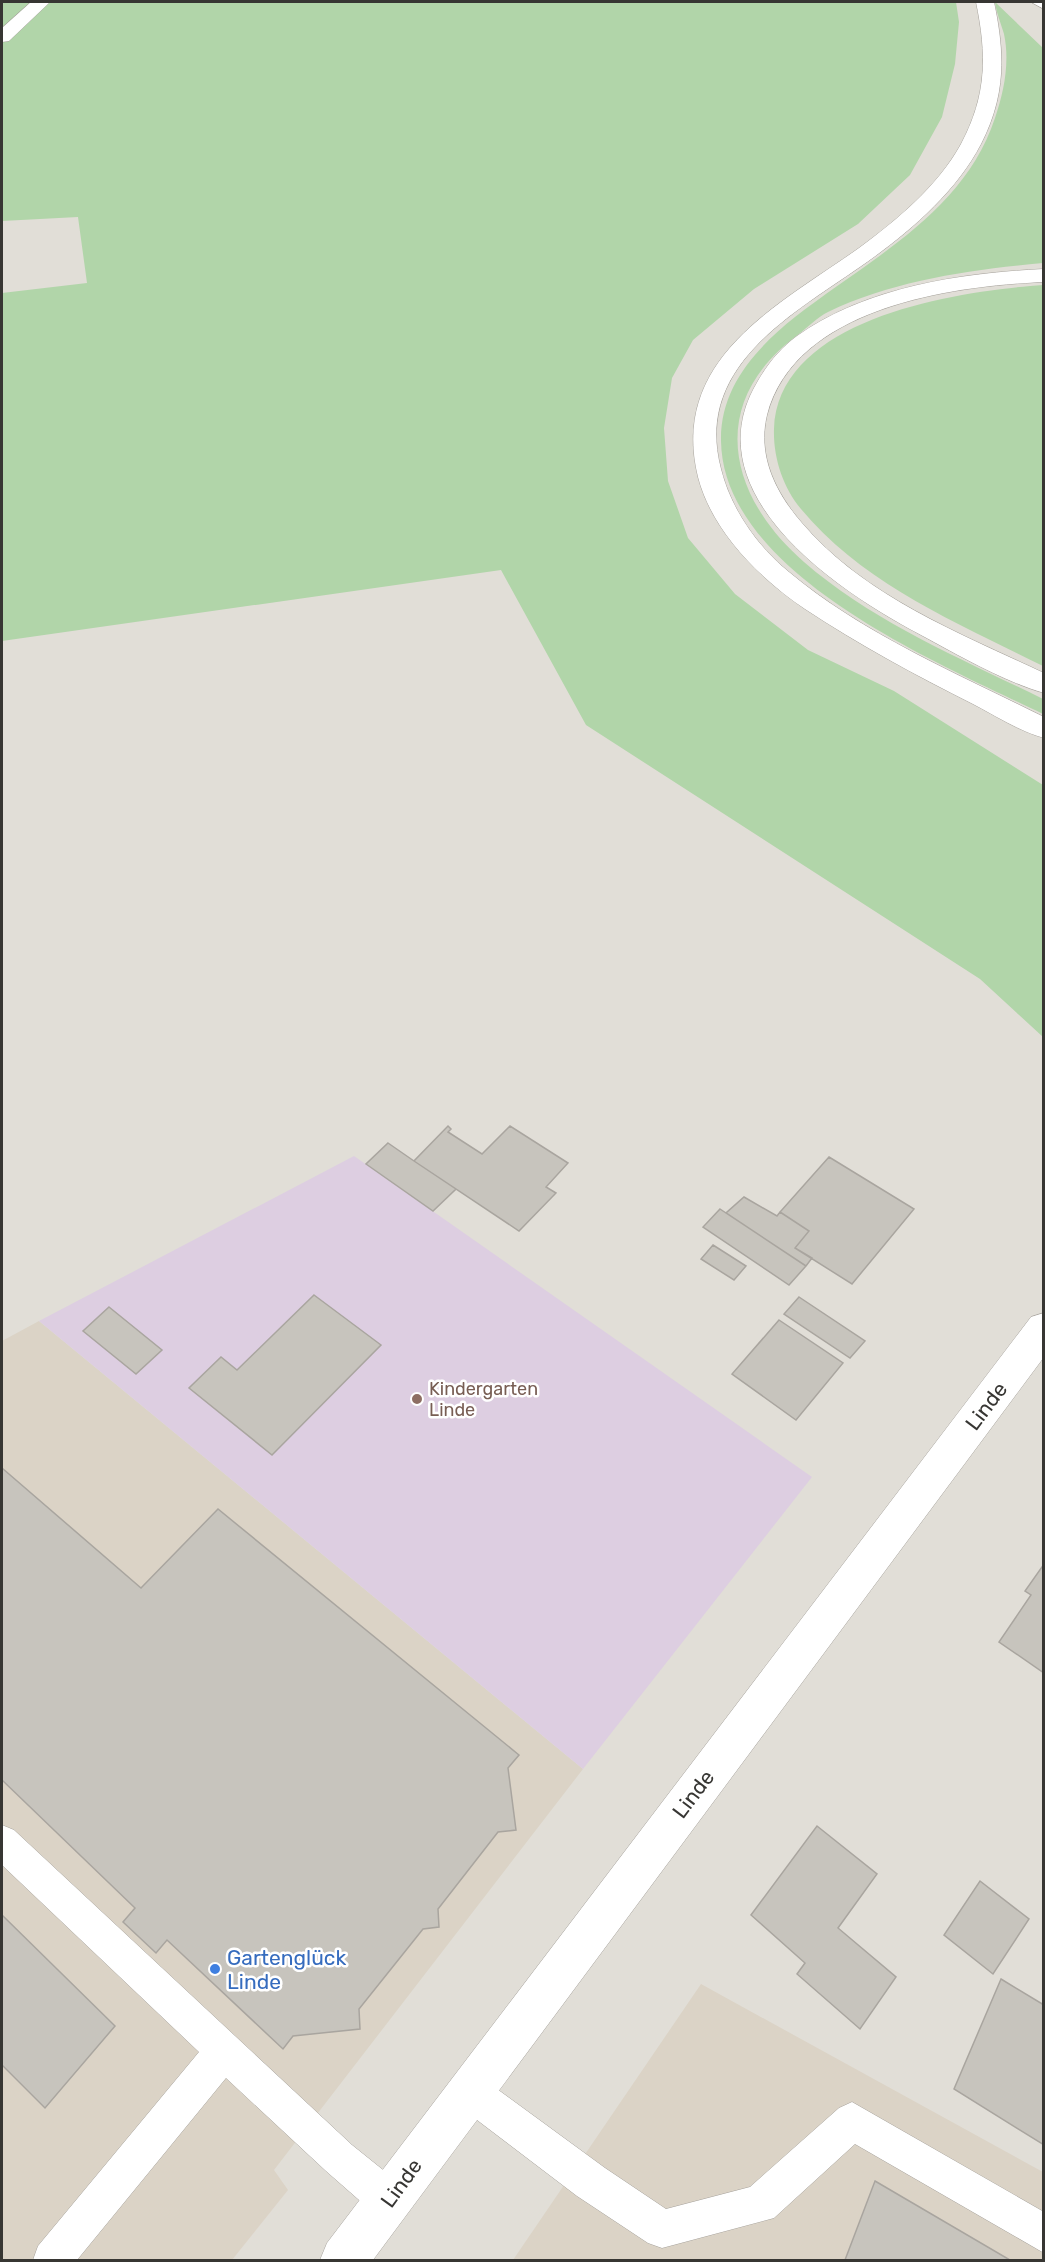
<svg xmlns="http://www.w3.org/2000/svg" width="1045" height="2262" viewBox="0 0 1045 2262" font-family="Rubik,sans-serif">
	<rect width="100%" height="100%" fill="#e1ded7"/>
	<!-- built -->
	<path fill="#dbd3c6" d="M 39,1321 L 583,1769 L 274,2170 L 288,2190 L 232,2260 L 2,2260 L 2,1341 Z
		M 701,1984 L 1043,2172 L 1043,2260 L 513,2260 Z"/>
	<!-- education -->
	<path fill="#ddcee1" d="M 354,1156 L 812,1477 L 583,1769 L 39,1321 Z"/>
	<!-- green -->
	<path fill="#b1d5a9" d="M 2,2 L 956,2 L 959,22 L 955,64 L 942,117 L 910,175 L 858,224 L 754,289 L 693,340 L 672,378 L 664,428 L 668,481 L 688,538 L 735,594 L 808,650 L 894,691 L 1043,785 L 1043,1037 L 980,979 L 586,725 L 501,570 L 2,641 L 2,293 L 87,283 L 78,217 L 2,221 Z
		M 995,2 L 1043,48 L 1043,263 C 970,270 895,280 828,312 C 818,317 808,327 799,334 C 708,400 725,493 804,562 C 873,622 962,659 1043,699 L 1043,714 C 941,664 723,575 721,441 C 720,388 755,349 795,317 C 868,260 964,213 995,118 C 1004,92 1010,62 1004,34 C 1001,24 996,11 995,2 Z
		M 1043,285 L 1044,285 L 1043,666 C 959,624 863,584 801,509 C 783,488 773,457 774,429 C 778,317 958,291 1043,285 Z"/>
	<!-- building -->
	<path fill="#c7c4bd" stroke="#a9a59f" stroke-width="1.5" d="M 448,1126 L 451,1129 L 448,1132 L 482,1154 L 510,1126 L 568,1163 L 546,1187 L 556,1193 L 519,1231 L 414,1161 Z
		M 388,1143 L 414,1161 L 456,1189 L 433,1211 L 366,1164 Z
		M 829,1157 L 914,1209 L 852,1284 L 795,1248 L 809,1231 L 780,1212 Z
		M 744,1197 L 777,1216 L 780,1212 L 809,1231 L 795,1248 L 812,1258 L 806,1266 L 726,1213 Z
		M 720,1209 L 726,1213 L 806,1266 L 789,1285 L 703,1227 Z
		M 713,1245 L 746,1266 L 734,1280 L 701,1259 Z
		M 314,1295 L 381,1345 L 272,1455 L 189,1388 L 221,1357 L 237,1370 Z
		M 799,1297 L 865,1341 L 850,1358 L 784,1314 Z
		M 109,1307 L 162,1350 L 136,1374 L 83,1331 Z
		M 779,1320 L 843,1363 L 796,1420 L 732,1374 Z
		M 2,1468 L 141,1588 L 218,1509 L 519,1755 L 508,1768 L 516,1830 L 498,1832 L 438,1909 L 439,1927 L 423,1929 L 359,2009 L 360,2029 L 293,2036 L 283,2049 L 167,1940 L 156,1953 L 123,1922 L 135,1908 L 2,1780 Z
		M 1044,1564 L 1044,1673 L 999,1642 L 1031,1595 L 1025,1591 Z
		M 817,1826 L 877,1874 L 838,1928 L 896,1977 L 860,2029 L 797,1974 L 805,1963 L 751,1915 Z
		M 980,1881 L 1029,1919 L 993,1974 L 944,1935 Z
		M 2,1915 L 115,2026 L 45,2108 L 2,2065 Z
		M 1001,1979 L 1044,2005 L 1044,2145 L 954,2089 Z
		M 875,2181 L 1010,2260 L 845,2260 Z"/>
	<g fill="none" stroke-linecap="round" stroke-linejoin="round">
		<defs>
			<path id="service" d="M 2,1825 L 14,1830 L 352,2145 L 403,2186 L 408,2200 L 403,2214 L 389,2219 L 375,2214 L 326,2171 L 226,2078 L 77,2260 L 33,2260 L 38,2246 L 199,2052 L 2,1865 Z
				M 469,2072 L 482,2078 L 605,2168 L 666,2209 L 750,2187 L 839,2108 L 852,2102 L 1044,2212 L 1044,2253 L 855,2144 L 774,2218 L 662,2248 L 648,2243 L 577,2196 L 456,2104 L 450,2091 L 456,2078 Z"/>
			<path id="minor" d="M 31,2 L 50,2 L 9,41 L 2,42 L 2,28 Z"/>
			<path id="primary" d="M 1044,1313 L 1044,1357 L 373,2260 L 320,2260 L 327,2243 L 1031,1317 Z"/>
			<path id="motorway" d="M 976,2 L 994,2 C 1005,54 1006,95 981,144 C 957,190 915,227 874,257 C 803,309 692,361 721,469 C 731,509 757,546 789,572 C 863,634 958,674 1044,717 L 1044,738 C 1019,731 996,716 973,704 C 915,675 858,644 805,609 C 759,578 712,531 698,477 C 669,358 779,305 859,248 C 897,220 938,186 961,144 C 987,95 987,55 976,2 Z
				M 1031,2 L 1044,2 L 1044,9 Z
				M 1044,269 L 1044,282 C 950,286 795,308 767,415 C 757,456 776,493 802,523 C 864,596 959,633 1044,673 L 1044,693 C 1005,682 956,654 921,635 C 843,594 703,502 750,396 C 761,373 776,351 797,336 C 866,287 961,273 1044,269 Z"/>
		</defs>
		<!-- service casing -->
		<use href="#service" stroke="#a5a19b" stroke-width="1"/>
		<!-- minor casing -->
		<use href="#minor" stroke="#a5a19b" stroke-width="1"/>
		<!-- primary casing -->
		<use href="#primary" stroke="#a5a19b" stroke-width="1"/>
		<!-- motorway casing -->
		<use href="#motorway" stroke="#a5a19b" stroke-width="1"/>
		<!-- service -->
		<use href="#service" fill="#fff" fill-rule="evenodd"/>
		<!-- minor -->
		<use href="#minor" fill="#fff" fill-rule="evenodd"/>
		<!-- primary -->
		<use href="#primary" fill="#fff" fill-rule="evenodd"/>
		<!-- motorway -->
		<use href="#motorway" fill="#fff" fill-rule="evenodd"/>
	</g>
	<!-- markers -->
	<circle fill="#8d6e63" stroke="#fff" stroke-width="2" cx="417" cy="1399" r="6"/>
	<circle fill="#3f7fe0" stroke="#fff" stroke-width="2" cx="215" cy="1969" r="6"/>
	<g text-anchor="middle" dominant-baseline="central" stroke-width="5" stroke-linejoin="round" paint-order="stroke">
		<!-- education labels -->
		<g font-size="18" fill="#785e54" stroke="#fff" text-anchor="start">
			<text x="429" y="1389">Kindergarten<tspan x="429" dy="21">Linde</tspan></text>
		</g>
		<!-- near-street labels -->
		<g font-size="21" fill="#373633" stroke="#fff">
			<text transform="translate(986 1406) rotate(-53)">Linde</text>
			<text transform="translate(693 1794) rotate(-53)">Linde</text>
			<text transform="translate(401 2183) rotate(-54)">Linde</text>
		</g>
		<!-- near-shop labels -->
		<g font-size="21" fill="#366cbe" stroke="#fff" text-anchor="start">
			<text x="227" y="1957">Gartenglück<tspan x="227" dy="24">Linde</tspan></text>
		</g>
	</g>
	<!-- border -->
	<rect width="1045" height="2262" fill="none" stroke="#373633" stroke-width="6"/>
</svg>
